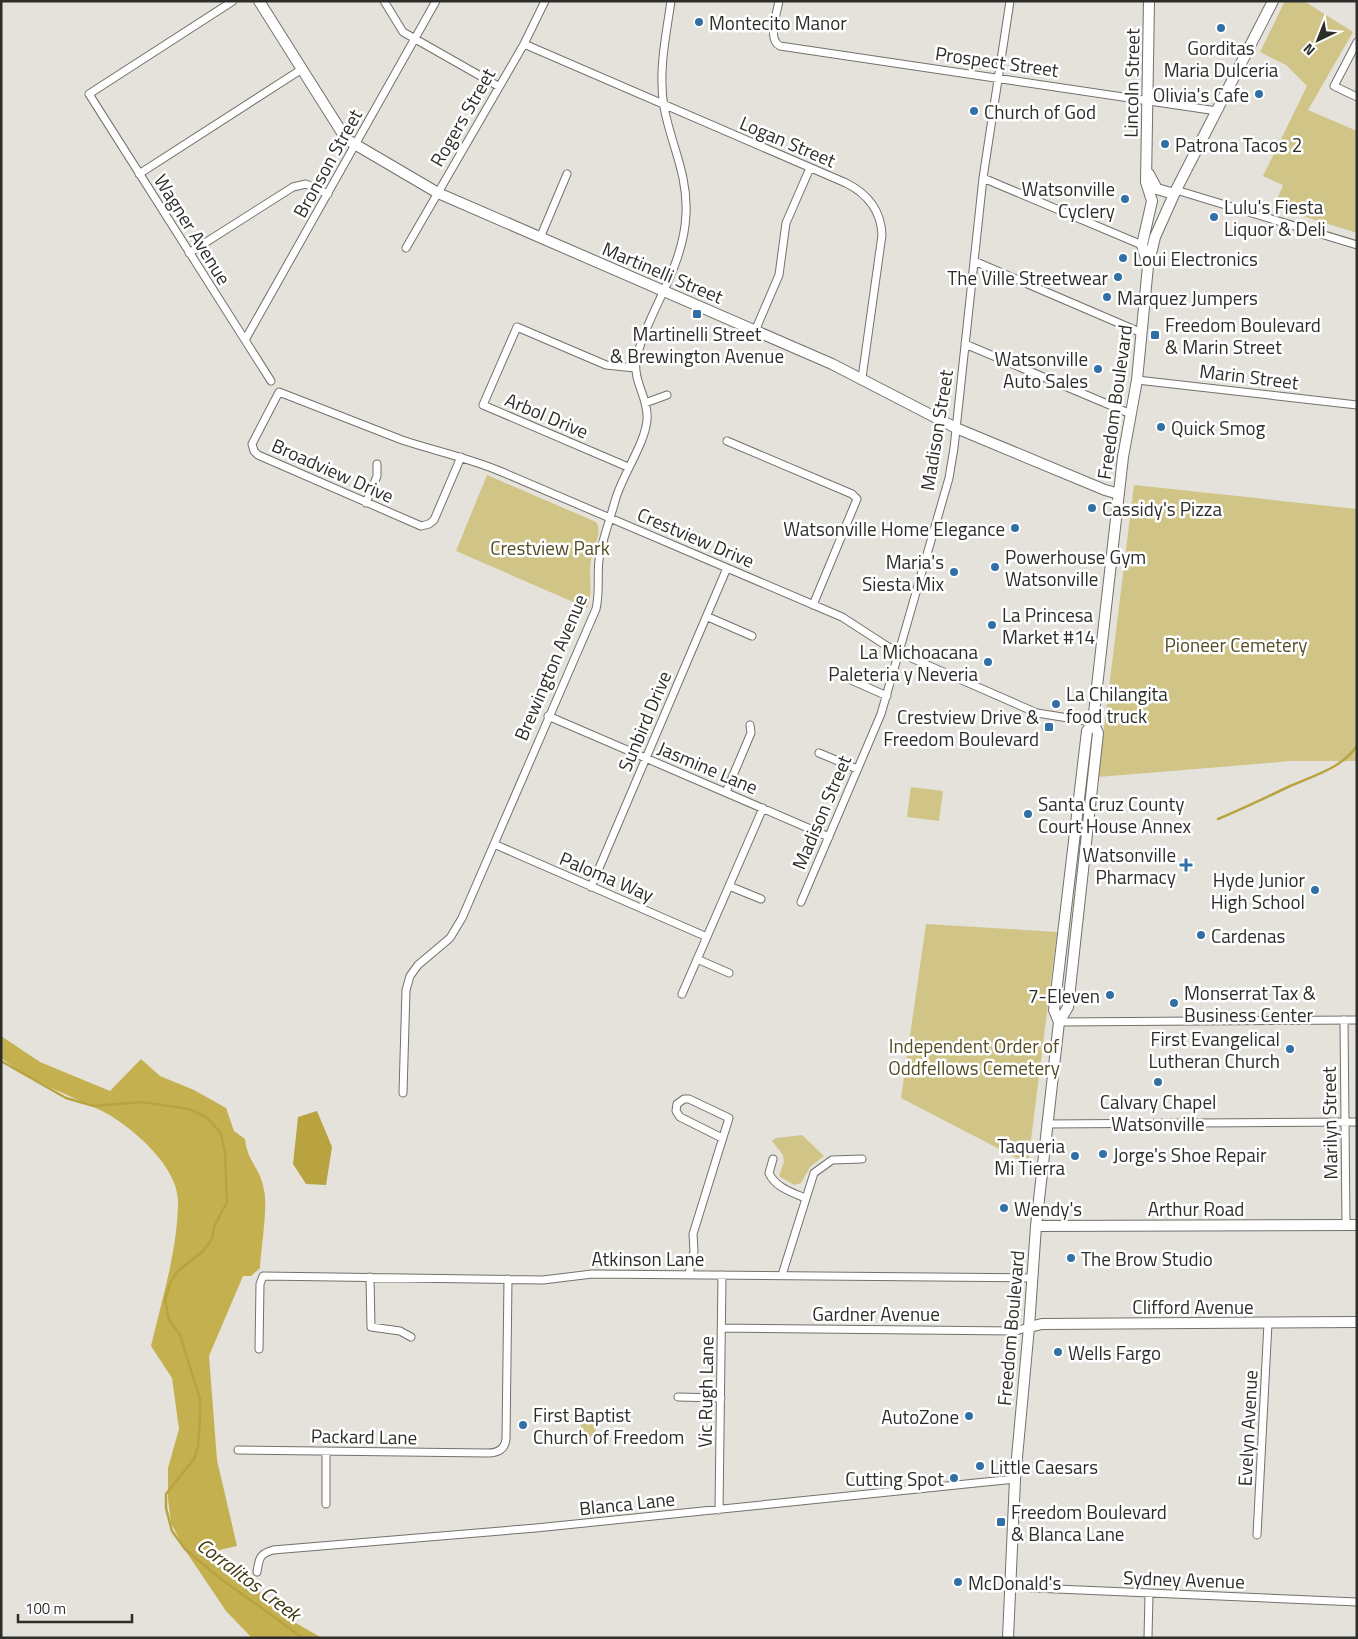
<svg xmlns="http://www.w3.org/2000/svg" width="1358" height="1639" viewBox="0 0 1358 1639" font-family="'Titillium Web',sans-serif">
	<rect width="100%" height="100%" fill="#e4e2db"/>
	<!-- green -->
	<path fill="#d1c487" d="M 1285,1 L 1304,1 L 1353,32 L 1308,110 L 1357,131 L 1357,233 L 1274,207 L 1283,185 L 1263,176 L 1307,86 L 1286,65 L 1260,52 Z
		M 487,475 L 596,522 C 603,532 593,549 591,560 C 588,577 594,593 587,608 L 456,551 Z
		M 1134,485 L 1357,509 L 1357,761 L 1292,761 L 1098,777 Z
		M 911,787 L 943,791 L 939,821 L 907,817 Z
		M 926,924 L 1057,932 L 1028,1164 L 901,1098 Z
		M 802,1135 L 824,1156 L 810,1167 L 801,1183 L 794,1185 L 779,1176 L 784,1162 L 783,1155 L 772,1141 L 776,1138 Z
		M 581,1414 L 596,1414 L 595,1437 L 581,1437 Z"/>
	<!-- forest -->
	<path fill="#c4b04e" d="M 1,1036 L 40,1062 L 110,1091 L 141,1059 L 160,1076 L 194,1090 L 226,1108 L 234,1131 L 245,1139 C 247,1161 261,1169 264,1190 C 268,1207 261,1249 260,1268 L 251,1276 L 243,1276 L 209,1356 L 217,1460 L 237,1546 L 215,1551 L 289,1619 L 322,1638 L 252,1638 L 226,1611 L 185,1550 L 171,1523 L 168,1499 L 168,1468 L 179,1429 L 172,1378 L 151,1346 C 162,1299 178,1249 178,1201 C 178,1166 130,1125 102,1111 C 67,1094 32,1082 1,1058 Z"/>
	<!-- water -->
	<path fill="#b8a340" d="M 317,1111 L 332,1147 L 326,1185 L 306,1184 L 293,1164 L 298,1117 Z"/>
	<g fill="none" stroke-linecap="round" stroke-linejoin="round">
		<!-- stream -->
		<path stroke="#b8a340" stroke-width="2.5" d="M 1218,819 C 1242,809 1265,798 1288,787 C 1312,776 1341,769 1357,746
			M 1,1061 L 66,1098 L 94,1106 L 142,1102 L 189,1109 L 206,1117 L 221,1133 L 225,1153 L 227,1202 L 214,1227 L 212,1239 L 203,1251 L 178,1271 L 171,1281 L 165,1300 L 169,1320 L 180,1335 L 189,1364 L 200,1399 L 200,1416 L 198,1447 L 194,1459 L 166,1494 L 166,1508 L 172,1531 L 185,1549 L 221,1579 L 303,1638"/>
		<defs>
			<path id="street" d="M 233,1 L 89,94 L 271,381
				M 384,1 L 403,32 L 498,86
				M 779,1 C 777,13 767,40 780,46 L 1217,111
				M 1357,42 L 1334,86 L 1357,97
				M 524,44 L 846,183 C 868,194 881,210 882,235 L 862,378
				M 139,174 L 302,69
				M 983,178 L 1142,245
				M 1176,190 L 1357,245
				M 540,238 L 567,174
				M 406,248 L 524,44 L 545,1
				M 189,253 L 293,187 L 306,184 L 328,194
				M 974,261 L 1142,333
				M 755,331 L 779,275 L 786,223 L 810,168
				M 245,340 L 436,1
				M 965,344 L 1131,414
				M 1137,380 L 1357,405
				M 645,403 L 667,395
				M 727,441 L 852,494 L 857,499 L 813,605
				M 461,457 L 434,520 L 429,524 L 421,526 L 258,455 L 254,451 L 252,444 L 279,392 L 402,440 C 435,451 469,458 502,472 L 842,617 L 893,650 L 1037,713 L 1093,722
				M 628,467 L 483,405 L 517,327 L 606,365 L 635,368
				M 366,503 L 377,476 L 377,464
				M 708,617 L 752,636
				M 851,680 L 887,696
				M 548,716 L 829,837
				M 819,753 L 857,769
				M 726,792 L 751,733 L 750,725
				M 494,844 L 707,937
				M 729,886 L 761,899
				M 591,887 L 727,568
				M 801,902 L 881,714 L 949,478 L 954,448 L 983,178 L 1010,1
				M 697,959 L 729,973
				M 682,994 L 763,808
				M 1344,1020 L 1346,1225
				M 1059,1022 L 1357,1020
				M 403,1093 L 406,990 L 410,976 L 418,965 L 450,938 L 462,918 L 596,609 C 600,592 597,577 599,560 C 602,540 610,520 615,501 C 622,475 645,444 647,420 C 649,399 633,382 636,360 C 648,310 684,268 686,214 C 688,174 671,145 664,107 C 658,71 666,36 671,1
				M 1046,1124 L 1357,1122
				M 773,1159 L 769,1173 C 775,1187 791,1192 805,1198
				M 689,1274 L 694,1251 L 693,1234 L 729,1118 L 689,1099 L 684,1099 L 677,1104 L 676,1111 L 680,1117 L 722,1138
				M 782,1275 L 814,1173 L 832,1160 L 862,1159
				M 370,1277 L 371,1327 L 400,1331 L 411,1337
				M 722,1328 L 1016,1331 L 1029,1327
				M 259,1349 L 260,1284 L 263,1276 L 543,1280 L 592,1274 L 1033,1278
				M 678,1397 L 721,1398
				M 238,1450 L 488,1453 C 498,1453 505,1449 506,1439 L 508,1279
				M 326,1504 L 326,1451
				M 719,1510 L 722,1275
				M 1257,1535 L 1268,1323
				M 257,1572 C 259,1559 259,1554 273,1550 L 536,1528 L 1015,1479
				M 1009,1587 L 1357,1602
				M 1148,1638 L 1149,1594"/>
			<path id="secondary" d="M 259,1 L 346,139 L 438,193 L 832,364 L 956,428 L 1105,490 L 1119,494
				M 1149,174 L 1157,189 L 1174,194
				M 1148,265 L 1142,245 L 1152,201 L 1146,182 L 1149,1
				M 1059,1022 L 1054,1010 L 1087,731 L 1093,722 L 1123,457 L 1137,380 L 1148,266 L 1155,237 L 1176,190 L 1273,1
				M 1036,1226 L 1357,1225
				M 1029,1327 L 1042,1324 L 1357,1322
				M 1008,1638 L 1015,1479 L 1029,1327 L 1036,1226 L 1059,1022 L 1068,1007 L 1098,733 L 1093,722"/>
		</defs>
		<!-- street casing -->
		<use href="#street" stroke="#73716b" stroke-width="9"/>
		<!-- secondary casing -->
		<use href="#secondary" stroke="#73716b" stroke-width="12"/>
		<!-- street -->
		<use href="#street" stroke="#fff" stroke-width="7"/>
		<!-- secondary -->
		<use href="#secondary" stroke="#fff" stroke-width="10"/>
	</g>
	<!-- markers -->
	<g fill="#3070a6" stroke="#fff" stroke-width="2">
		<circle cx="699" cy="22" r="5"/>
		<circle cx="1221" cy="28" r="5"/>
		<circle cx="1259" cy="94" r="5"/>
		<circle cx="974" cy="111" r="5"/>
		<circle cx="1165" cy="144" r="5"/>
		<circle cx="1125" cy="199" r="5"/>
		<circle cx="1214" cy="217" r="5"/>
		<circle cx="1123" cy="258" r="5"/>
		<circle cx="1118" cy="277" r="5"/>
		<circle cx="1107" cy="297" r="5"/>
		<rect x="692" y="309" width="10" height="10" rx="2.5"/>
		<rect x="1150" y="330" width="10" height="10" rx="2.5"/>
		<circle cx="1098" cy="369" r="5"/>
		<circle cx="1161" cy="427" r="5"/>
		<circle cx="1092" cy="508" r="5"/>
		<circle cx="1015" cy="528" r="5"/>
		<circle cx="995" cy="567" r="5"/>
		<circle cx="954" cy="572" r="5"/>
		<circle cx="992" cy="625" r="5"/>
		<circle cx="988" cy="662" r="5"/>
		<circle cx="1056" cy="704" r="5"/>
		<rect x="1044" y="722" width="10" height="10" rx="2.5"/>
		<circle cx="1028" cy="814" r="5"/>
		<path d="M1183.5 857.5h5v5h5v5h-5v5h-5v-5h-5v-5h5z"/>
		<circle cx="1315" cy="890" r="5"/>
		<circle cx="1201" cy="935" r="5"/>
		<circle cx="1110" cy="995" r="5"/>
		<circle cx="1174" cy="1003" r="5"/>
		<circle cx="1290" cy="1049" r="5"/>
		<circle cx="1158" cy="1082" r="5"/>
		<circle cx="1103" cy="1154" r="5"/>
		<circle cx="1075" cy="1156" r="5"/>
		<circle cx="1004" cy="1208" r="5"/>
		<circle cx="1071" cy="1258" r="5"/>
		<circle cx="1058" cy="1352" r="5"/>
		<circle cx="969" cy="1416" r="5"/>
		<circle cx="523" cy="1425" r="5"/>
		<circle cx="980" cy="1466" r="5"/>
		<circle cx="954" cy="1478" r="5"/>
		<rect x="996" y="1517" width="10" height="10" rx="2.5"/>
		<circle cx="958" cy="1582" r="5"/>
	</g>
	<g text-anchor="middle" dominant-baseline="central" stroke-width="5" stroke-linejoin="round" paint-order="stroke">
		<!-- poi labels -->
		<g font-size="19" fill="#2d2d2a" stroke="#fff" text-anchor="start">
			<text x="709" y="22">Montecito Manor</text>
			<text x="1221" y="47" text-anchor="middle">Gorditas<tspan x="1221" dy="22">Maria Dulceria</tspan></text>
			<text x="1249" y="94" text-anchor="end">Olivia's Cafe</text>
			<text x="984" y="111">Church of God</text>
			<text x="1175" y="144">Patrona Tacos 2</text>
			<text x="1115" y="188" text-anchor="end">Watsonville<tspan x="1115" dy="22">Cyclery</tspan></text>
			<text x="1224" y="206">Lulu's Fiesta<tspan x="1224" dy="22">Liquor &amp; Deli</tspan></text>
			<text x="1133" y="258">Loui Electronics</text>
			<text x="1108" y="277" text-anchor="end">The Ville Streetwear</text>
			<text x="1117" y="297">Marquez Jumpers</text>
			<text x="1165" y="324">Freedom Boulevard<tspan x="1165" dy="22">&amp; Marin Street</tspan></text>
			<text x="697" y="333" text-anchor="middle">Martinelli Street<tspan x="697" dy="22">&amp; Brewington Avenue</tspan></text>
			<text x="1088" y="358" text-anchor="end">Watsonville<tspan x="1088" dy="22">Auto Sales</tspan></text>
			<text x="1171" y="427">Quick Smog</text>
			<text x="1102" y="508">Cassidy's Pizza</text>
			<text x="1005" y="528" text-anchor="end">Watsonville Home Elegance</text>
			<text x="1005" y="556">Powerhouse Gym<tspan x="1005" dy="22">Watsonville</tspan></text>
			<text x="944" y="561" text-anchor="end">Maria's<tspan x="944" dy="22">Siesta Mix</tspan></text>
			<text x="1002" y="614">La Princesa<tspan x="1002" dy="22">Market #14</tspan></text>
			<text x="978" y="651" text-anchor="end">La Michoacana<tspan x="978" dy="22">Paleteria y Neveria</tspan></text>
			<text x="1066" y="693">La Chilangita<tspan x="1066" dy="22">food truck</tspan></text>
			<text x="1039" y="716" text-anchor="end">Crestview Drive &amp;<tspan x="1039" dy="22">Freedom Boulevard</tspan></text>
			<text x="1038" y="803">Santa Cruz County<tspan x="1038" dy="22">Court House Annex</tspan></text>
			<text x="1176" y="854" text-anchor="end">Watsonville<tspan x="1176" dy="22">Pharmacy</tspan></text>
			<text x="1305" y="879" text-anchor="end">Hyde Junior<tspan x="1305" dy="22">High School</tspan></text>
			<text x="1211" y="935">Cardenas</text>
			<text x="1184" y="992">Monserrat Tax &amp;<tspan x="1184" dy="22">Business Center</tspan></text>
			<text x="1100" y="995" text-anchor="end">7-Eleven</text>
			<text x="1280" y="1038" text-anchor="end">First Evangelical<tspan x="1280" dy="22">Lutheran Church</tspan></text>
			<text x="1158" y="1101" text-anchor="middle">Calvary Chapel<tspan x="1158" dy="22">Watsonville</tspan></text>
			<text x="1065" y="1145" text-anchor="end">Taqueria<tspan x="1065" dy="22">Mi Tierra</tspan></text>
			<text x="1113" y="1154">Jorge's Shoe Repair</text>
			<text x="1014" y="1208">Wendy's</text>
			<text x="1081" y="1258">The Brow Studio</text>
			<text x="1068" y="1352">Wells Fargo</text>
			<text x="533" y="1414">First Baptist<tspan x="533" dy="22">Church of Freedom</tspan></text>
			<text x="959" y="1416" text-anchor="end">AutoZone</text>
			<text x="990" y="1466">Little Caesars</text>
			<text x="944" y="1478" text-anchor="end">Cutting Spot</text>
			<text x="1011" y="1511">Freedom Boulevard<tspan x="1011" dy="22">&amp; Blanca Lane</tspan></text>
			<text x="968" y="1582">McDonald's</text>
		</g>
		<!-- street labels -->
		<g font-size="19" fill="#2d2d2a" stroke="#fff">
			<text transform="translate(997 61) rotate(8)">Prospect Street</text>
			<text transform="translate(1131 83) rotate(-89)">Lincoln Street</text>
			<text transform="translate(462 117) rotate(-60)">Rogers Street</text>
			<text transform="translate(788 141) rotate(23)">Logan Street</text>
			<text transform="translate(327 163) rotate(-61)">Bronson Street</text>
			<text transform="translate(193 229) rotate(58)">Wagner Avenue</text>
			<text transform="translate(663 272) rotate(23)">Martinelli Street</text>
			<text transform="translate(1249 376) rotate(7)">Marin Street</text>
			<text transform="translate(1114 402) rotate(-82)">Freedom Boulevard</text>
			<text transform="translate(547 415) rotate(23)">Arbol Drive</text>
			<text transform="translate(936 430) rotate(-81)">Madison Street</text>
			<text transform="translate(333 470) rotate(24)">Broadview Drive</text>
			<text transform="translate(696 537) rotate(23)">Crestview Drive</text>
			<text transform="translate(550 667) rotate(-67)">Brewington Avenue</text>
			<text transform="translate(644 721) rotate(-67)">Sunbird Drive</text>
			<text transform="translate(708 767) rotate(23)">Jasmine Lane</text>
			<text transform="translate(821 812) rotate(-67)">Madison Street</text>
			<text transform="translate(607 876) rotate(23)">Paloma Way</text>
			<text transform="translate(1329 1123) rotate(-91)">Marilyn Street</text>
			<text x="1196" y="1208">Arthur Road</text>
			<text x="648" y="1258">Atkinson Lane</text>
			<text x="1193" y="1306">Clifford Avenue</text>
			<text x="876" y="1313">Gardner Avenue</text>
			<text transform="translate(1010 1328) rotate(-85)">Freedom Boulevard</text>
			<text transform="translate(705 1392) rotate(-89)">Vic Rugh Lane</text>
			<text transform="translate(1247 1428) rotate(-87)">Evelyn Avenue</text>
			<text transform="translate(364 1436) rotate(1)">Packard Lane</text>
			<text transform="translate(627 1503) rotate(-6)">Blanca Lane</text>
			<text transform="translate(1184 1579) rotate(2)">Sydney Avenue</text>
		</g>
		<!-- park labels -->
		<g font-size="19" fill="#544c23" stroke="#fff">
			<text x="550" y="547">Crestview Park</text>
			<text x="1236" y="644">Pioneer Cemetery</text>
			<text x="974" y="1045">Independent Order of<tspan x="974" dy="22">Oddfellows Cemetery</tspan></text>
		</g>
		<!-- water labels -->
		<g font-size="20" font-style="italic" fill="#423a10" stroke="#fff">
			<text transform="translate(249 1579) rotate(37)">Corralitos Creek</text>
		</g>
	</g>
	<!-- border -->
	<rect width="1358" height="1639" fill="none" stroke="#2d2d2a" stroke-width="5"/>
	<!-- north arrow -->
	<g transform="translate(1318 40) rotate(223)" stroke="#ffffff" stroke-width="4" paint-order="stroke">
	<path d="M0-4L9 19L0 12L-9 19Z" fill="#2d2d2a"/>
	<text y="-8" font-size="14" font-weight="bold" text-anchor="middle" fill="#2d2d2a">N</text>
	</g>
	<!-- scale -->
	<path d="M18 1614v8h114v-8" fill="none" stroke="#2d2d2a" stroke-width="2.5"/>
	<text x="25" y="1614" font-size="15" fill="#2d2d2a" stroke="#ffffff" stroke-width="4" paint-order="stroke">100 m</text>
</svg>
